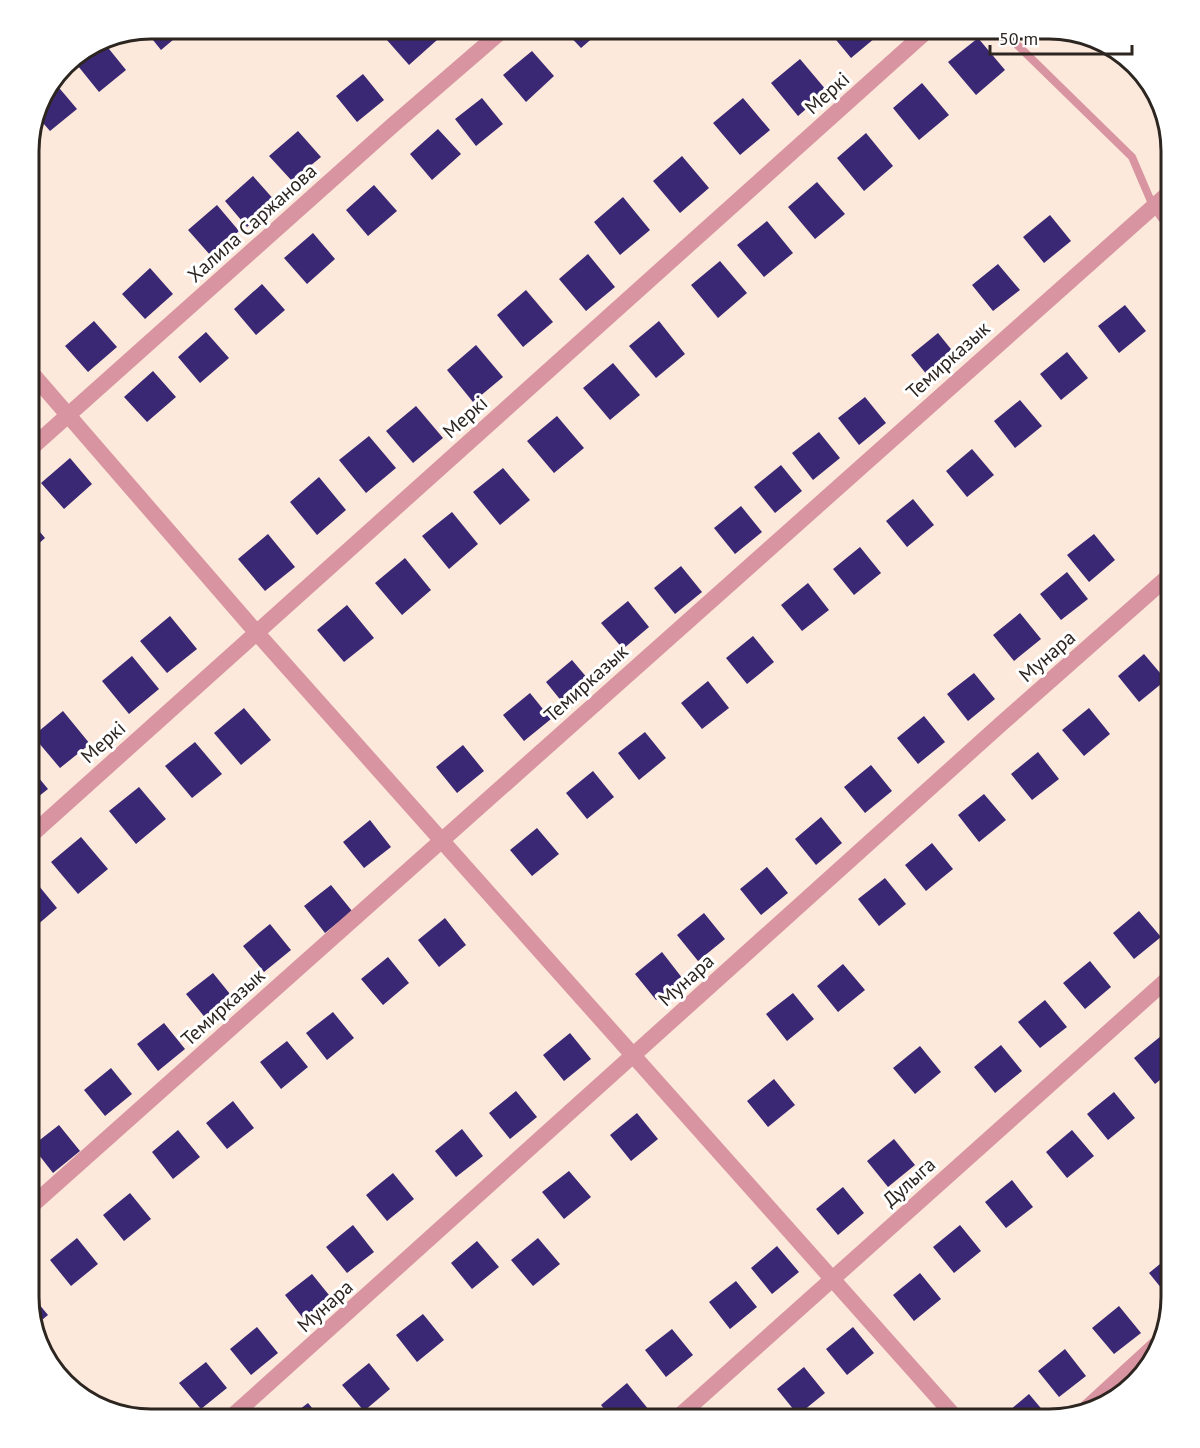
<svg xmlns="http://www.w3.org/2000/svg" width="1200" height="1448" viewBox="0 0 1200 1448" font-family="'PT Sans',sans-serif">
	<rect width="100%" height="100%" fill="#fce9db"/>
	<!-- building -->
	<path fill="#3b2874" d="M 151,28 L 186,29 L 161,50 L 145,30 Z
		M 398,29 L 427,29 L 437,40 L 409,65 L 386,39 Z
		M 563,29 L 603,29 L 581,48 Z
		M 827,29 L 877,29 L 881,33 L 851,58 Z
		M 978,38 L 1005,70 L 976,95 L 948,62 Z
		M 105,44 L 126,70 L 99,92 L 78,66 Z
		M 532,51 L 554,76 L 526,102 L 503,75 Z
		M 800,59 L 827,91 L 798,116 L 771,83 Z
		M 363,74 L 384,100 L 357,122 L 336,96 Z
		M 55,83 L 77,109 L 50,131 L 36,115 L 41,97 Z
		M 922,83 L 949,115 L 919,140 L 893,108 Z
		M 482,98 L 503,124 L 476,146 L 455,119 Z
		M 743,98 L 770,130 L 740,155 L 713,123 Z
		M 438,129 L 461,154 L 432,180 L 410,154 Z
		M 298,131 L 321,157 L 292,181 L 269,156 Z
		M 866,133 L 893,166 L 864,191 L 837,158 Z
		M 682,156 L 709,188 L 680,213 L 653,181 Z
		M 253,176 L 276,202 L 247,227 L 225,201 Z
		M 817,182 L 845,214 L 815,239 L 788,207 Z
		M 374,185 L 397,211 L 368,236 L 346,210 Z
		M 623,197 L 650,230 L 620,255 L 594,222 Z
		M 217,205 L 239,231 L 211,256 L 188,230 Z
		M 1050,215 L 1071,241 L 1044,263 L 1023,237 Z
		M 767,221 L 793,253 L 764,277 L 737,245 Z
		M 313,233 L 335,259 L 307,284 L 284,258 Z
		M 588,254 L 615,287 L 586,311 L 559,279 Z
		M 720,261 L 747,293 L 718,318 L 691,285 Z
		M 998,264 L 1020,290 L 993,311 L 972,285 Z
		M 150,268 L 173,294 L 145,319 L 122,294 Z
		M 262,284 L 285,310 L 256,335 L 234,309 Z
		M 526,290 L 553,322 L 523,347 L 497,315 Z
		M 1125,305 L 1146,331 L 1119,353 L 1098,326 Z
		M 94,321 L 117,347 L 88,372 L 65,346 Z
		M 659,321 L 685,354 L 656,378 L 629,346 Z
		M 206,332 L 229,358 L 200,383 L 178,357 Z
		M 938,333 L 959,359 L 932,381 L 911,355 Z
		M 476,345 L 503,377 L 473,402 L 447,370 Z
		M 1067,352 L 1088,378 L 1061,400 L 1040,374 Z
		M 613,363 L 640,395 L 610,420 L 583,388 Z
		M 153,371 L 176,397 L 147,422 L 124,397 Z
		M 865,397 L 886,423 L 859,445 L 838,418 Z
		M 1020,400 L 1042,426 L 1015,448 L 994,421 Z
		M 416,406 L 443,438 L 413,463 L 386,431 Z
		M 557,416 L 584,448 L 554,473 L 527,441 Z
		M 819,432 L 840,458 L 813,480 L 792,453 Z
		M 369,436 L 396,468 L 366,493 L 339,460 Z
		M 972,449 L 994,475 L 967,497 L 946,471 Z
		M 70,458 L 92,484 L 64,509 L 41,483 Z
		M 781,465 L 802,491 L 775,513 L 754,487 Z
		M 503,468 L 530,500 L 500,525 L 473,492 Z
		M 319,477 L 346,510 L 317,535 L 290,502 Z
		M 913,499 L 934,525 L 907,547 L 886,521 Z
		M 741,506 L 762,532 L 735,554 L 714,528 Z
		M 452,512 L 478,544 L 449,569 L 422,536 Z
		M 29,519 L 45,538 L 29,552 Z
		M 268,534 L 295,567 L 265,591 L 238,559 Z
		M 1094,534 L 1115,560 L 1089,582 L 1067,555 Z
		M 860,547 L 881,573 L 854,595 L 833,569 Z
		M 405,558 L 431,590 L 402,615 L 375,583 Z
		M 681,566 L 702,592 L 675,614 L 654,588 Z
		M 1067,572 L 1088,599 L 1061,620 L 1040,594 Z
		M 808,583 L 829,610 L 802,631 L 781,605 Z
		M 628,601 L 649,627 L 623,649 L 601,623 Z
		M 347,605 L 374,638 L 344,662 L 317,630 Z
		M 1020,613 L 1041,639 L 1014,661 L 993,635 Z
		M 170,616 L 197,649 L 167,673 L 140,641 Z
		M 1171,634 L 1171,646 L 1165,638 Z
		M 753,636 L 774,662 L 747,684 L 726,658 Z
		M 1144,654 L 1166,680 L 1139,702 L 1118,676 Z
		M 132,656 L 159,689 L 129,714 L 102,681 Z
		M 572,660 L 594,686 L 567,708 L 546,682 Z
		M 974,673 L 995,699 L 968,721 L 947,694 Z
		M 708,681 L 729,708 L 702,729 L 681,703 Z
		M 530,693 L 551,719 L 524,741 L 503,715 Z
		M 244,708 L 271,740 L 241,765 L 214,733 Z
		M 1089,708 L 1110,734 L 1084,756 L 1062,730 Z
		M 63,711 L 90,744 L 60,768 L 33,736 Z
		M 924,716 L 945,742 L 918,764 L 897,738 Z
		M 645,732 L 666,758 L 639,780 L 618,753 Z
		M 195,742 L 222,774 L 192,798 L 165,766 Z
		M 463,745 L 484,771 L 457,793 L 436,767 Z
		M 1038,752 L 1059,779 L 1032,800 L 1011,774 Z
		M 871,765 L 892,791 L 865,813 L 844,787 Z
		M 29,766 L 48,789 L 29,804 Z
		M 593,771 L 614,797 L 587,819 L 566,793 Z
		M 139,787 L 166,819 L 136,844 L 109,811 Z
		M 984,794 L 1006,820 L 979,842 L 958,815 Z
		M 821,817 L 842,843 L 816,865 L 795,839 Z
		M 370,820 L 391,847 L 364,868 L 343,842 Z
		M 537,828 L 559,854 L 532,876 L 510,850 Z
		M 81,837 L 108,869 L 78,894 L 51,862 Z
		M 932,843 L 953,869 L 926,891 L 905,865 Z
		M 767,867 L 788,893 L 761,915 L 740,889 Z
		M 30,875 L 57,908 L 29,932 L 29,877 Z
		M 885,878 L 906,904 L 879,926 L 858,899 Z
		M 1171,883 L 1171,904 L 1161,891 Z
		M 331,885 L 352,911 L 325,933 L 304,906 Z
		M 1139,911 L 1161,937 L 1134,959 L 1113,933 Z
		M 704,913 L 725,939 L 698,961 L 677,935 Z
		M 445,918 L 466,945 L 439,967 L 418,940 Z
		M 270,924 L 291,950 L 264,972 L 243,946 Z
		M 662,952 L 683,979 L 656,1000 L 635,974 Z
		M 388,957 L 409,983 L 383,1005 L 361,979 Z
		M 1090,961 L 1111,987 L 1085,1009 L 1063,983 Z
		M 843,964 L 865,990 L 838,1012 L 817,986 Z
		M 213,973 L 234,999 L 207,1020 L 186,994 Z
		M 793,993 L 814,1019 L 787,1041 L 766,1014 Z
		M 1045,1000 L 1067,1027 L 1040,1048 L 1018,1022 Z
		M 333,1012 L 354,1038 L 327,1060 L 306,1033 Z
		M 164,1023 L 185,1049 L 158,1071 L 137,1044 Z
		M 570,1033 L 591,1059 L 564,1081 L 543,1055 Z
		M 1161,1036 L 1171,1050 L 1171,1071 L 1155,1084 L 1134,1058 Z
		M 287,1041 L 308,1067 L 281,1089 L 260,1062 Z
		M 1001,1045 L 1022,1071 L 995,1093 L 974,1067 Z
		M 920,1046 L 941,1072 L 915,1094 L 893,1068 Z
		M 111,1068 L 132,1094 L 105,1116 L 84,1090 Z
		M 774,1079 L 795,1105 L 768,1127 L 747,1101 Z
		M 516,1091 L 537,1117 L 510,1139 L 489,1113 Z
		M 1114,1092 L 1135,1118 L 1108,1140 L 1087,1114 Z
		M 233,1101 L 254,1128 L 227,1149 L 206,1123 Z
		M 637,1113 L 658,1139 L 631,1161 L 610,1135 Z
		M 59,1125 L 80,1151 L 53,1173 L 32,1146 Z
		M 462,1129 L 483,1156 L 456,1177 L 435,1151 Z
		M 178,1130 L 200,1157 L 173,1179 L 152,1152 Z
		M 1072,1130 L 1094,1156 L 1067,1178 L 1046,1152 Z
		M 894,1139 L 915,1165 L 888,1187 L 867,1161 Z
		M 569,1171 L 591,1197 L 564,1219 L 542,1192 Z
		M 393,1173 L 414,1199 L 387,1221 L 366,1195 Z
		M 1012,1180 L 1033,1207 L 1006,1228 L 985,1202 Z
		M 843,1187 L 864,1213 L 838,1235 L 816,1209 Z
		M 130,1193 L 151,1219 L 124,1241 L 103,1215 Z
		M 353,1225 L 374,1252 L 347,1273 L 326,1247 Z
		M 960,1225 L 981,1251 L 954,1273 L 933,1247 Z
		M 77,1238 L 98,1264 L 71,1286 L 50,1260 Z
		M 538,1238 L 560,1264 L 533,1286 L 511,1260 Z
		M 477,1241 L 499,1267 L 472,1289 L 451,1263 Z
		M 777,1246 L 799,1272 L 772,1294 L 751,1268 Z
		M 1171,1255 L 1171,1300 L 1149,1273 Z
		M 920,1273 L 941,1299 L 914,1321 L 893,1295 Z
		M 312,1274 L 333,1300 L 306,1322 L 285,1295 Z
		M 736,1281 L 757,1307 L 730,1329 L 709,1302 Z
		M 29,1292 L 48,1315 L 37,1324 L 29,1297 Z
		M 1119,1306 L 1141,1333 L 1114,1354 L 1092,1328 Z
		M 423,1314 L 444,1340 L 417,1362 L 396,1335 Z
		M 257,1327 L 278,1353 L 251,1375 L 230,1349 Z
		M 853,1327 L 874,1353 L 847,1375 L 826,1349 Z
		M 672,1329 L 693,1355 L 666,1377 L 645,1350 Z
		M 1065,1349 L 1086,1376 L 1059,1397 L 1038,1371 Z
		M 206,1362 L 227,1388 L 201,1409 L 179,1383 Z
		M 369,1363 L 390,1389 L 364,1411 L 342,1385 Z
		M 804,1367 L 825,1393 L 798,1415 L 777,1389 Z
		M 627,1383 L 649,1410 L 636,1419 L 612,1419 L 601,1405 Z
		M 1029,1394 L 1050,1419 L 1006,1419 L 1003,1416 Z
		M 308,1403 L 321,1419 L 287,1419 Z"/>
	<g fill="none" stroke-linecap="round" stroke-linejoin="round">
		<!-- lane -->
		<path stroke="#d894a0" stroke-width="8" d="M 1001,29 L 1132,157 L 1153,206 L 1171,231"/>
		<!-- street -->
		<path stroke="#d894a0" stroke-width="16" d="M 29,370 L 256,632 L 957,1419
			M 29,450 L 393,125 L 504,29
			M 29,837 L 929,29
			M 29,1208 L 1171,191
			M 1087,1408 L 1159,1342
			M 229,1419 L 1001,724 L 1171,574
			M 676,1419 L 1171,976"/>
	</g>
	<g text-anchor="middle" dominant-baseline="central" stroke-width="6" stroke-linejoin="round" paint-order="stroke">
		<!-- street labels -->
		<g font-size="20" fill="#2c2520" stroke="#fff">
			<text transform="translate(827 93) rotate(-42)">Меркі</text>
			<text transform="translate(252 223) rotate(-42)">Халила Саржанова</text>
			<text transform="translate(948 360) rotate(-42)">Темирказык</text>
			<text transform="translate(465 417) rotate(-42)">Меркі</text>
			<text transform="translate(1047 656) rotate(-41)">Мунара</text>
			<text transform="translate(586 683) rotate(-42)">Темирказык</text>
			<text transform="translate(103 742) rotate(-42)">Меркі</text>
			<text transform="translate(686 980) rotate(-42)">Мунара</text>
			<text transform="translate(223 1007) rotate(-42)">Темирказык</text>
			<text transform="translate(909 1182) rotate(-42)">Дулыга</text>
			<text transform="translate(325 1306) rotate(-42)">Мунара</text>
		</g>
	</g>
	<!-- crop -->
	<path d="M0 0H1200V1448H0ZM151 39H1049A112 112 0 0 1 1161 151V1297A112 112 0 0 1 1049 1409H151A112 112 0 0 1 39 1297V151A112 112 0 0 1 151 39Z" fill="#fff" fill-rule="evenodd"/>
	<path fill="none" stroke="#2c2520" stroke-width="3" d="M151 39H1049A112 112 0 0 1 1161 151V1297A112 112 0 0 1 1049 1409H151A112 112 0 0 1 39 1297V151A112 112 0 0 1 151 39Z"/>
	<!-- scale -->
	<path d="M990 45v9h142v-9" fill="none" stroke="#2c2520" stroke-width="3"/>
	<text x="999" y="45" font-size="18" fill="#2c2520" stroke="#ffffff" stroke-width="4.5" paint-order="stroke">50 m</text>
</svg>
